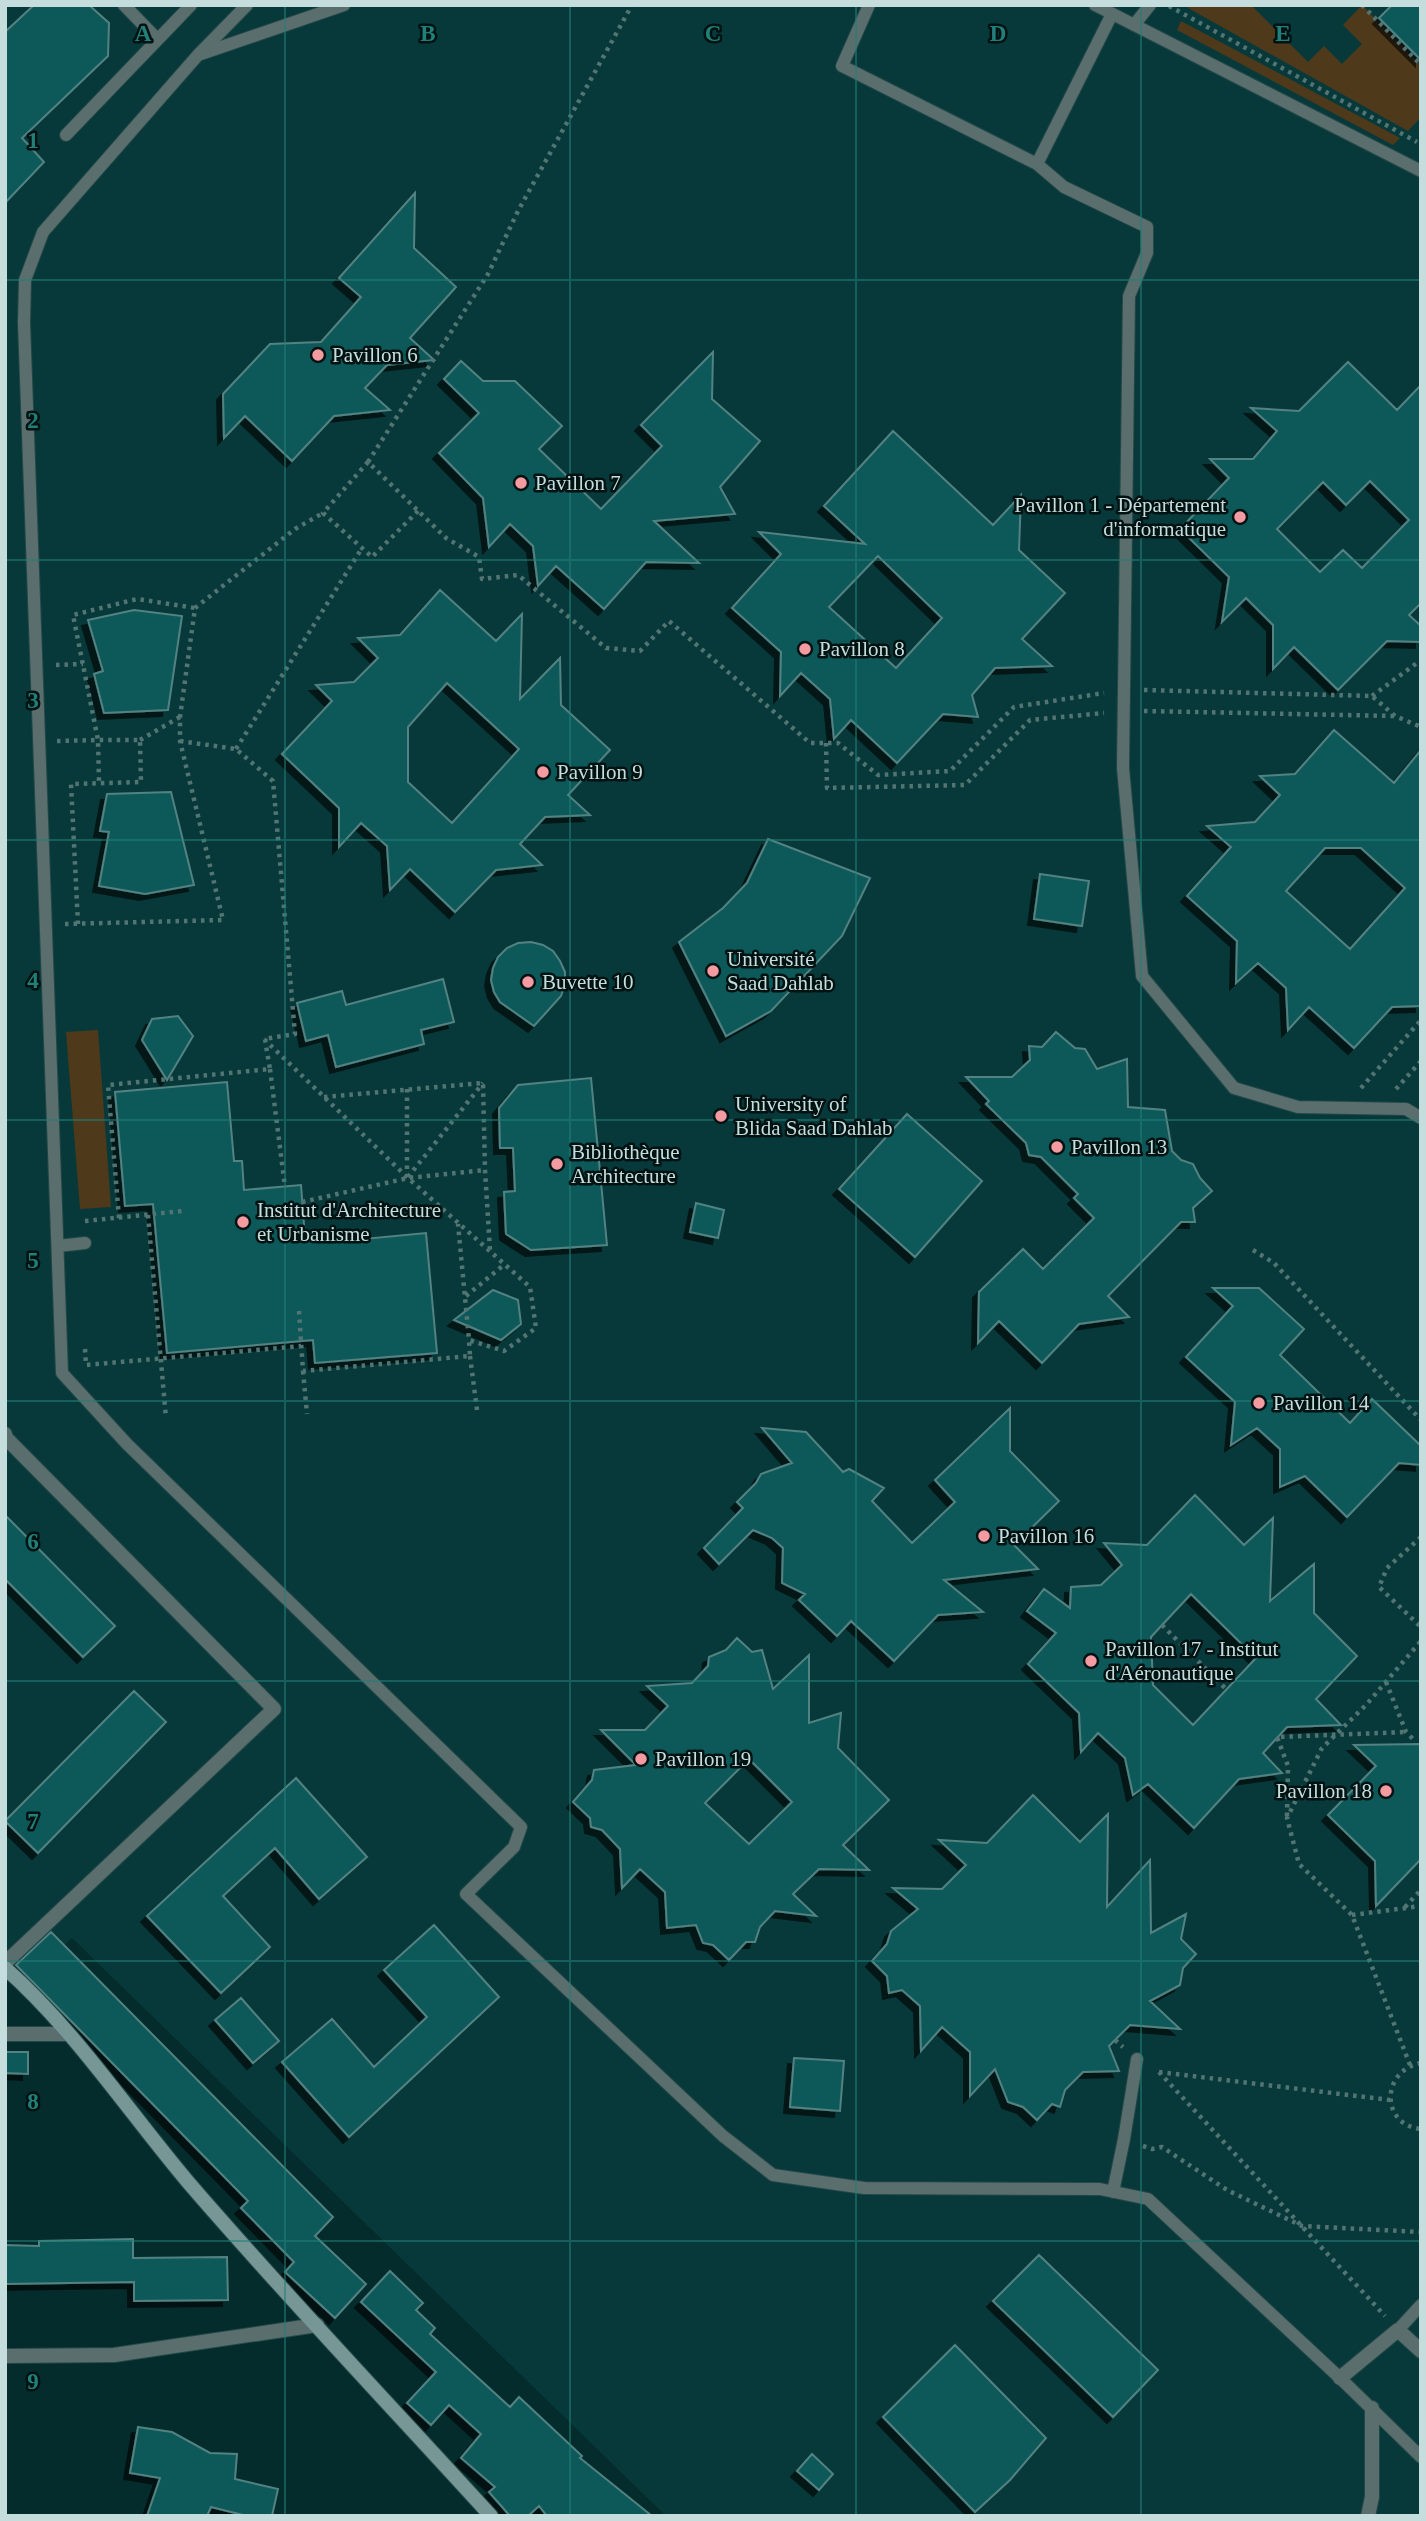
<svg xmlns="http://www.w3.org/2000/svg" width="1426" height="2521" viewBox="0 0 1426 2521" font-family="'Times New Roman',serif">
	<defs>
		<filter id="shadow"><feDropShadow dx="-6" dy="6" stdDeviation="0" flood-color="#0009"/></filter>
	</defs>
	<rect width="100%" height="100%" fill="#042c2c"/>
	<!-- built -->
	<path fill="#08393a" d="M 5,5 L 1421,5 L 1421,2516 L 666,2516 L 72,1938 L 23,1984 L 5,1967 Z"/>
	<!-- green -->
	<path fill="#4e391b" d="M 1191,5 L 1251,5 L 1308,62 L 1324,46 L 1342,64 L 1362,44 L 1343,25 L 1362,5 L 1421,65 L 1421,117 L 1408,131 L 1188,8 Z
		M 1181,21 L 1400,138 L 1393,145 L 1177,30 Z
		M 98,1030 L 111,1207 L 80,1209 L 66,1032 Z"/>
	<!-- building -->
	<path fill="#115859" stroke="#528282" stroke-width="2" fill-rule="evenodd" filter="url(#shadow)" d="M 34,5 L 89,5 L 109,23 L 108,56 L 22,138 L 44,162 L 5,203 L 5,32 Z
		M 1392,5 L 1421,5 L 1421,60 L 1379,18 Z
		M 415,193 L 414,248 L 456,287 L 410,338 L 434,360 L 387,365 L 365,388 L 390,410 L 334,416 L 292,461 L 245,416 L 224,438 L 223,394 L 270,344 L 321,342 L 361,297 L 339,278 Z
		M 713,352 L 712,399 L 760,441 L 720,487 L 735,514 L 654,521 L 699,563 L 646,562 L 604,609 L 556,566 L 538,586 L 533,546 L 510,524 L 489,547 L 483,498 L 439,453 L 479,413 L 444,379 L 461,361 L 483,381 L 515,381 L 562,426 L 539,449 L 601,509 L 662,446 L 641,425 Z
		M 1348,362 L 1397,410 L 1421,385 L 1421,603 L 1409,615 L 1421,626 L 1421,642 L 1387,641 L 1338,690 L 1294,647 L 1273,669 L 1273,625 L 1246,598 L 1222,622 L 1229,577 L 1180,529 L 1229,478 L 1210,459 L 1253,459 L 1277,431 L 1251,408 L 1299,411 ZM 1370,481 L 1409,520 L 1362,568 L 1343,550 L 1320,572 L 1277,529 L 1323,482 L 1346,505 Z
		M 893,431 L 993,525 L 1021,495 L 1019,550 L 1065,593 L 1022,639 L 1052,666 L 995,668 L 972,695 L 978,717 L 943,714 L 897,763 L 851,720 L 834,739 L 830,699 L 801,673 L 780,696 L 781,652 L 732,608 L 781,554 L 759,532 L 865,544 L 824,506 ZM 878,556 L 942,618 L 896,668 L 829,607 Z
		M 440,590 L 496,641 L 522,614 L 520,699 L 560,658 L 561,705 L 610,750 L 568,795 L 590,815 L 545,817 L 520,844 L 542,865 L 496,870 L 455,912 L 410,869 L 390,890 L 387,846 L 361,823 L 339,847 L 339,808 L 282,754 L 332,701 L 316,685 L 354,682 L 378,658 L 358,638 L 400,635 ZM 447,683 L 519,749 L 452,823 L 408,782 L 408,727 Z
		M 134,610 L 182,616 L 168,710 L 104,713 L 94,674 L 103,671 L 88,620 Z
		M 1334,730 L 1394,783 L 1421,750 L 1421,1006 L 1392,1007 L 1354,1048 L 1309,1007 L 1288,1030 L 1286,988 L 1258,963 L 1236,983 L 1237,941 L 1187,896 L 1231,847 L 1207,826 L 1255,822 L 1280,795 L 1260,776 L 1295,774 ZM 1325,848 L 1361,848 L 1405,888 L 1350,949 L 1286,891 Z
		M 171,792 L 194,885 L 145,894 L 99,886 L 109,832 L 100,831 L 107,794 Z
		M 768,839 L 870,878 L 842,936 L 771,1011 L 726,1036 L 679,942 L 723,908 L 747,883 Z
		M 1040,874 L 1089,881 L 1082,926 L 1034,919 Z
		M 531,942 L 543,945 L 553,951 L 560,961 L 565,972 L 565,984 L 561,996 L 534,1026 L 500,1002 L 494,992 L 491,980 L 493,968 L 498,957 L 507,948 L 518,943 Z
		M 443,979 L 454,1022 L 421,1030 L 424,1044 L 336,1067 L 328,1035 L 306,1041 L 297,1003 L 342,991 L 346,1005 Z
		M 178,1016 L 193,1036 L 167,1080 L 142,1040 L 152,1019 Z
		M 1056,1032 L 1075,1048 L 1085,1049 L 1097,1069 L 1127,1059 L 1128,1107 L 1165,1110 L 1172,1151 L 1181,1160 L 1193,1164 L 1200,1178 L 1212,1191 L 1193,1208 L 1195,1222 L 1181,1222 L 1108,1296 L 1129,1317 L 1079,1324 L 1042,1363 L 999,1321 L 978,1343 L 979,1292 L 1023,1249 L 1043,1269 L 1094,1218 L 1074,1198 L 1078,1194 L 1041,1157 L 1029,1155 L 1026,1143 L 986,1104 L 989,1101 L 966,1077 L 1012,1077 L 1030,1060 L 1029,1046 L 1042,1047 Z
		M 591,1078 L 607,1245 L 531,1250 L 506,1234 L 504,1192 L 515,1191 L 513,1148 L 500,1148 L 499,1108 L 518,1085 Z
		M 227,1082 L 234,1161 L 242,1161 L 244,1190 L 301,1185 L 305,1238 L 342,1234 L 343,1241 L 426,1233 L 437,1353 L 315,1363 L 313,1340 L 167,1353 L 153,1204 L 125,1206 L 115,1092 Z
		M 907,1114 L 982,1181 L 915,1257 L 839,1189 Z
		M 696,1203 L 724,1210 L 718,1238 L 690,1232 Z
		M 1213,1288 L 1259,1288 L 1304,1329 L 1280,1355 L 1350,1423 L 1372,1399 L 1421,1446 L 1421,1465 L 1399,1463 L 1347,1517 L 1305,1476 L 1280,1487 L 1280,1449 L 1257,1428 L 1231,1445 L 1235,1402 L 1186,1357 L 1233,1306 Z
		M 493,1290 L 518,1300 L 521,1324 L 501,1340 L 454,1320 Z
		M 1010,1408 L 1010,1451 L 1059,1501 L 1014,1545 L 1038,1569 L 944,1580 L 983,1612 L 938,1615 L 894,1661 L 851,1621 L 837,1636 L 799,1600 L 805,1594 L 782,1583 L 783,1548 L 772,1538 L 753,1530 L 719,1564 L 704,1548 L 743,1508 L 737,1502 L 756,1483 L 761,1474 L 792,1463 L 762,1428 L 806,1432 L 843,1472 L 849,1469 L 884,1488 L 872,1501 L 912,1543 L 955,1502 L 935,1480 Z
		M 1195,1495 L 1244,1545 L 1273,1518 L 1270,1601 L 1314,1564 L 1314,1613 L 1357,1656 L 1316,1699 L 1341,1725 L 1287,1727 L 1263,1753 L 1282,1773 L 1239,1779 L 1194,1828 L 1148,1784 L 1133,1795 L 1125,1758 L 1098,1733 L 1081,1752 L 1079,1713 L 1028,1664 L 1056,1633 L 1027,1611 L 1044,1589 L 1070,1608 L 1071,1587 L 1101,1585 L 1122,1565 L 1104,1543 L 1147,1545 ZM 1191,1594 L 1256,1658 L 1193,1725 L 1153,1685 L 1151,1637 Z
		M 5,1515 L 115,1626 L 83,1657 L 5,1579 Z
		M 737,1638 L 752,1652 L 762,1650 L 773,1689 L 809,1655 L 809,1723 L 841,1713 L 838,1748 L 889,1800 L 843,1845 L 869,1870 L 819,1869 L 793,1894 L 816,1916 L 775,1911 L 760,1927 L 755,1942 L 746,1942 L 729,1960 L 713,1945 L 703,1943 L 696,1925 L 667,1928 L 665,1892 L 640,1869 L 622,1888 L 620,1849 L 602,1830 L 591,1827 L 590,1818 L 573,1802 L 592,1780 L 594,1770 L 636,1765 L 601,1730 L 645,1730 L 668,1706 L 647,1686 L 692,1683 L 708,1666 L 709,1657 L 726,1650 ZM 749,1759 L 792,1802 L 749,1844 L 705,1803 Z
		M 134,1691 L 166,1722 L 38,1853 L 5,1821 Z
		M 1421,1744 L 1421,1859 L 1376,1906 L 1375,1861 L 1328,1815 L 1376,1766 L 1354,1745 Z
		M 296,1778 L 367,1857 L 319,1899 L 275,1848 L 223,1896 L 270,1947 L 221,1993 L 147,1916 Z
		M 1033,1795 L 1080,1842 L 1108,1814 L 1107,1907 L 1150,1860 L 1151,1933 L 1186,1914 L 1181,1939 L 1196,1954 L 1183,1968 L 1180,1985 L 1150,2001 L 1180,2029 L 1130,2025 L 1109,2046 L 1119,2071 L 1083,2072 L 1065,2090 L 1060,2107 L 1052,2104 L 1037,2120 L 1023,2107 L 1008,2102 L 995,2069 L 970,2096 L 970,2052 L 942,2027 L 921,2051 L 920,2006 L 902,1990 L 889,1993 L 887,1976 L 872,1961 L 887,1944 L 891,1931 L 918,1909 L 893,1888 L 942,1889 L 966,1865 L 939,1840 L 987,1843 Z
		M 434,1925 L 499,1997 L 349,2137 L 282,2062 L 332,2019 L 374,2067 L 427,2017 L 384,1970 Z
		M 51,1932 L 333,2217 L 315,2236 L 366,2284 L 335,2318 L 285,2272 L 294,2262 L 241,2208 L 248,2201 L 16,1965 Z
		M 241,1998 L 279,2041 L 253,2063 L 215,2020 Z
		M 5,2052 L 28,2052 L 28,2074 L 5,2073 Z
		M 794,2058 L 844,2061 L 840,2111 L 790,2107 Z
		M 133,2239 L 133,2258 L 227,2257 L 228,2300 L 134,2301 L 134,2282 L 5,2284 L 5,2245 L 39,2246 L 39,2241 Z
		M 1039,2255 L 1158,2370 L 1113,2417 L 993,2301 Z
		M 390,2271 L 423,2303 L 416,2310 L 435,2328 L 430,2334 L 510,2407 L 519,2397 L 582,2456 L 580,2458 L 652,2516 L 547,2516 L 539,2506 L 528,2516 L 510,2516 L 489,2492 L 495,2487 L 461,2458 L 481,2434 L 449,2405 L 431,2425 L 407,2403 L 436,2372 L 361,2302 Z
		M 955,2345 L 1046,2438 L 1010,2480 L 975,2512 L 883,2417 Z
		M 138,2427 L 172,2432 L 210,2453 L 237,2454 L 235,2479 L 278,2489 L 272,2516 L 247,2516 L 211,2507 L 207,2516 L 147,2516 L 160,2478 L 130,2473 Z
		M 812,2454 L 833,2474 L 819,2490 L 797,2471 Z"/>
	<g fill="none" stroke-linecap="round" stroke-linejoin="round">
		<defs>
			<path id="lane" d="M 124,5 L 157,39
				M 247,5 L 198,55 L 43,232 L 25,280 L 24,323 L 62,1373 L 127,1444 L 521,1827 L 514,1847 L 466,1894 L 723,2136 L 773,2175 L 864,2188 L 1100,2189 L 1148,2199 L 1340,2378 L 1421,2457
				M 869,5 L 842,66 L 1037,164 L 1112,14
				M 1095,5 L 1421,171
				M 1134,25 L 1150,5
				M 201,54 L 344,5
				M 66,135 L 191,5
				M 1037,164 L 1064,187 L 1147,227 L 1147,253 L 1129,296 L 1123,768 L 1142,976 L 1234,1088 L 1298,1107 L 1406,1109 L 1421,1118
				M 58,1246 L 85,1243
				M 1113,2192 L 1124,2139 L 1137,2059
				M 1398,2330 L 1421,2305"/>
			<path id="street" d="M 5,1434 L 6,1438 L 274,1709 L 5,1963
				M 5,2034 L 67,2034
				M 5,2356 L 114,2355 L 317,2325
				M 1340,2378 L 1398,2330 L 1421,2351
				M 1368,2516 L 1372,2497 L 1372,2408"/>
			<path id="secondary" d="M 5,1968 C 75,2030 128,2111 188,2182 C 286,2296 390,2405 491,2516"/>
		</defs>
		<!-- lane casing -->
		<use href="#lane" stroke="#234848" stroke-width="14"/>
		<!-- street casing -->
		<use href="#street" stroke="#234848" stroke-width="16"/>
		<!-- secondary casing -->
		<use href="#secondary" stroke="#234848" stroke-width="16"/>
		<!-- path -->
		<path stroke="#527473" stroke-width="4.5" stroke-dasharray="3.5 5" stroke-linecap="butt" d="M 1362,5 L 1421,65
			M 1169,6 L 1417,142
			M 368,462 L 488,274 L 518,211 L 632,5
			M 418,511 L 372,557 L 323,513 L 368,462 L 446,538 L 479,557 L 482,579 L 518,575 L 606,648 L 640,651 L 669,621 L 810,743 L 838,743 L 878,775 L 950,771 L 1014,707 L 1104,693
			M 56,665 L 83,664
			M 1144,690 L 1372,696 L 1395,716 L 1421,727
			M 1372,696 L 1421,660
			M 1144,711 L 1394,716
			M 140,740 L 180,717
			M 57,741 L 98,740 L 73,615 L 137,599 L 195,608
			M 180,741 L 236,749 L 273,781 L 295,1034 L 264,1039 L 408,1178 L 530,1287 L 536,1328 L 504,1351 L 469,1340 L 458,1224
			M 826,743 L 827,788 L 965,785 L 1030,720 L 1104,713
			M 236,749 L 362,548
			M 65,924 L 223,920 L 180,741 L 180,717 L 195,608 L 295,529 L 323,513
			M 78,924 L 71,784 L 141,782 L 140,740 L 98,740 L 99,782
			M 270,1069 L 285,1187
			M 1361,1088 L 1421,1020
			M 407,1089 L 407,1177
			M 1396,1089 L 1421,1061
			M 324,1097 L 483,1083 L 485,1170 L 490,1250
			M 408,1177 L 483,1083
			M 302,1202 L 408,1178 L 485,1170
			M 148,1215 L 166,1418
			M 119,1218 L 108,1085 L 270,1069 L 265,1040
			M 85,1221 L 182,1211
			M 1253,1250 L 1274,1263 L 1421,1420
			M 466,1296 L 505,1264
			M 299,1311 L 303,1371 L 470,1356 L 469,1340
			M 85,1349 L 86,1365 L 301,1346
			M 470,1356 L 477,1410
			M 303,1371 L 307,1414
			M 1421,1537 L 1387,1568 L 1379,1587 L 1421,1627
			M 1162,1625 L 1226,1689
			M 1386,1682 L 1406,1732 L 1413,1739
			M 1287,1816 L 1288,1766 L 1277,1737 L 1406,1732
			M 1405,1907 L 1421,1890
			M 1352,1915 L 1421,1906
			M 1115,2040 L 1123,2047
			M 1421,2063 C 1381,2070 1380,2125 1421,2129
			M 1410,2065 L 1352,1915 L 1299,1864 L 1287,1818 L 1322,1748 L 1366,1705 L 1421,1641
			M 1159,2072 L 1385,2316
			M 1159,2072 L 1390,2100
			M 1143,2146 L 1152,2149 L 1162,2147 L 1227,2190 L 1302,2226 L 1421,2232"/>
		<!-- lane -->
		<use href="#lane" stroke="#5a6e6d" stroke-width="12"/>
		<!-- street -->
		<use href="#street" stroke="#5a6e6d" stroke-width="14"/>
		<!-- secondary -->
		<use href="#secondary" stroke="#769796" stroke-width="14"/>
	</g>
	<!-- grid -->
	<path fill="none" stroke="#218079" stroke-width="2" stroke-opacity="0.55" d="M 285,5 L 285,2516M 570,5 L 570,2516M 856,5 L 856,2516M 1141,5 L 1141,2516M 5,280 L 1421,280M 5,560 L 1421,560M 5,840 L 1421,840M 5,1120 L 1421,1120M 5,1401 L 1421,1401M 5,1681 L 1421,1681M 5,1961 L 1421,1961M 5,2241 L 1421,2241"/>
	<!-- markers -->
	<g fill="#f49aa1" stroke="#011212" stroke-width="2.5">
		<circle cx="318" cy="355" r="7"/>
		<circle cx="521" cy="483" r="7"/>
		<circle cx="1240" cy="517" r="7"/>
		<circle cx="805" cy="649" r="7"/>
		<circle cx="543" cy="772" r="7"/>
		<circle cx="713" cy="971" r="7"/>
		<circle cx="528" cy="982" r="7"/>
		<circle cx="721" cy="1116" r="7"/>
		<circle cx="1057" cy="1147" r="7"/>
		<circle cx="557" cy="1164" r="7"/>
		<circle cx="243" cy="1222" r="7"/>
		<circle cx="1259" cy="1403" r="7"/>
		<circle cx="984" cy="1536" r="7"/>
		<circle cx="1091" cy="1661" r="7"/>
		<circle cx="641" cy="1759" r="7"/>
		<circle cx="1386" cy="1791" r="7"/>
	</g>
	<g text-anchor="middle" dominant-baseline="central" stroke-width="5" stroke-linejoin="round" paint-order="stroke">
		<!-- poi labels -->
		<g font-size="21" fill="#c5dedd" stroke="#011212" text-anchor="start">
			<text x="332" y="355">Pavillon 6</text>
			<text x="535" y="483">Pavillon 7</text>
			<text x="1226" y="505" text-anchor="end">Pavillon 1 - Département<tspan x="1226" dy="24">d'informatique</tspan></text>
			<text x="819" y="649">Pavillon 8</text>
			<text x="557" y="772">Pavillon 9</text>
			<text x="727" y="959">Université<tspan x="727" dy="24">Saad Dahlab</tspan></text>
			<text x="542" y="982">Buvette 10</text>
			<text x="735" y="1104">University of<tspan x="735" dy="24">Blida Saad Dahlab</tspan></text>
			<text x="1071" y="1147">Pavillon 13</text>
			<text x="571" y="1152">Bibliothèque<tspan x="571" dy="24">Architecture</tspan></text>
			<text x="257" y="1210">Institut d'Architecture<tspan x="257" dy="24">et Urbanisme</tspan></text>
			<text x="1273" y="1403">Pavillon 14</text>
			<text x="998" y="1536">Pavillon 16</text>
			<text x="1105" y="1649">Pavillon 17 - Institut<tspan x="1105" dy="24">d'Aéronautique</tspan></text>
			<text x="655" y="1759">Pavillon 19</text>
			<text x="1372" y="1791" text-anchor="end">Pavillon 18</text>
		</g>
	</g>
	<g font-size="23" text-anchor="middle" font-weight="bold" fill="#218079" stroke="#011212" stroke-width="5" stroke-linejoin="round" paint-order="stroke">
		<text x="143" y="41">A</text>
		<text x="428" y="41">B</text>
		<text x="713" y="41">C</text>
		<text x="998" y="41">D</text>
		<text x="1283" y="41">E</text>
		<text x="33" y="148">1</text>
		<text x="33" y="428">2</text>
		<text x="33" y="708">3</text>
		<text x="33" y="988">4</text>
		<text x="33" y="1268">5</text>
		<text x="33" y="1549">6</text>
		<text x="33" y="1829">7</text>
		<text x="33" y="2109">8</text>
		<text x="33" y="2389">9</text>
	</g>
	<!-- border -->
	<rect width="1426" height="2521" fill="none" stroke="#c5dedd" stroke-width="14"/>
</svg>
